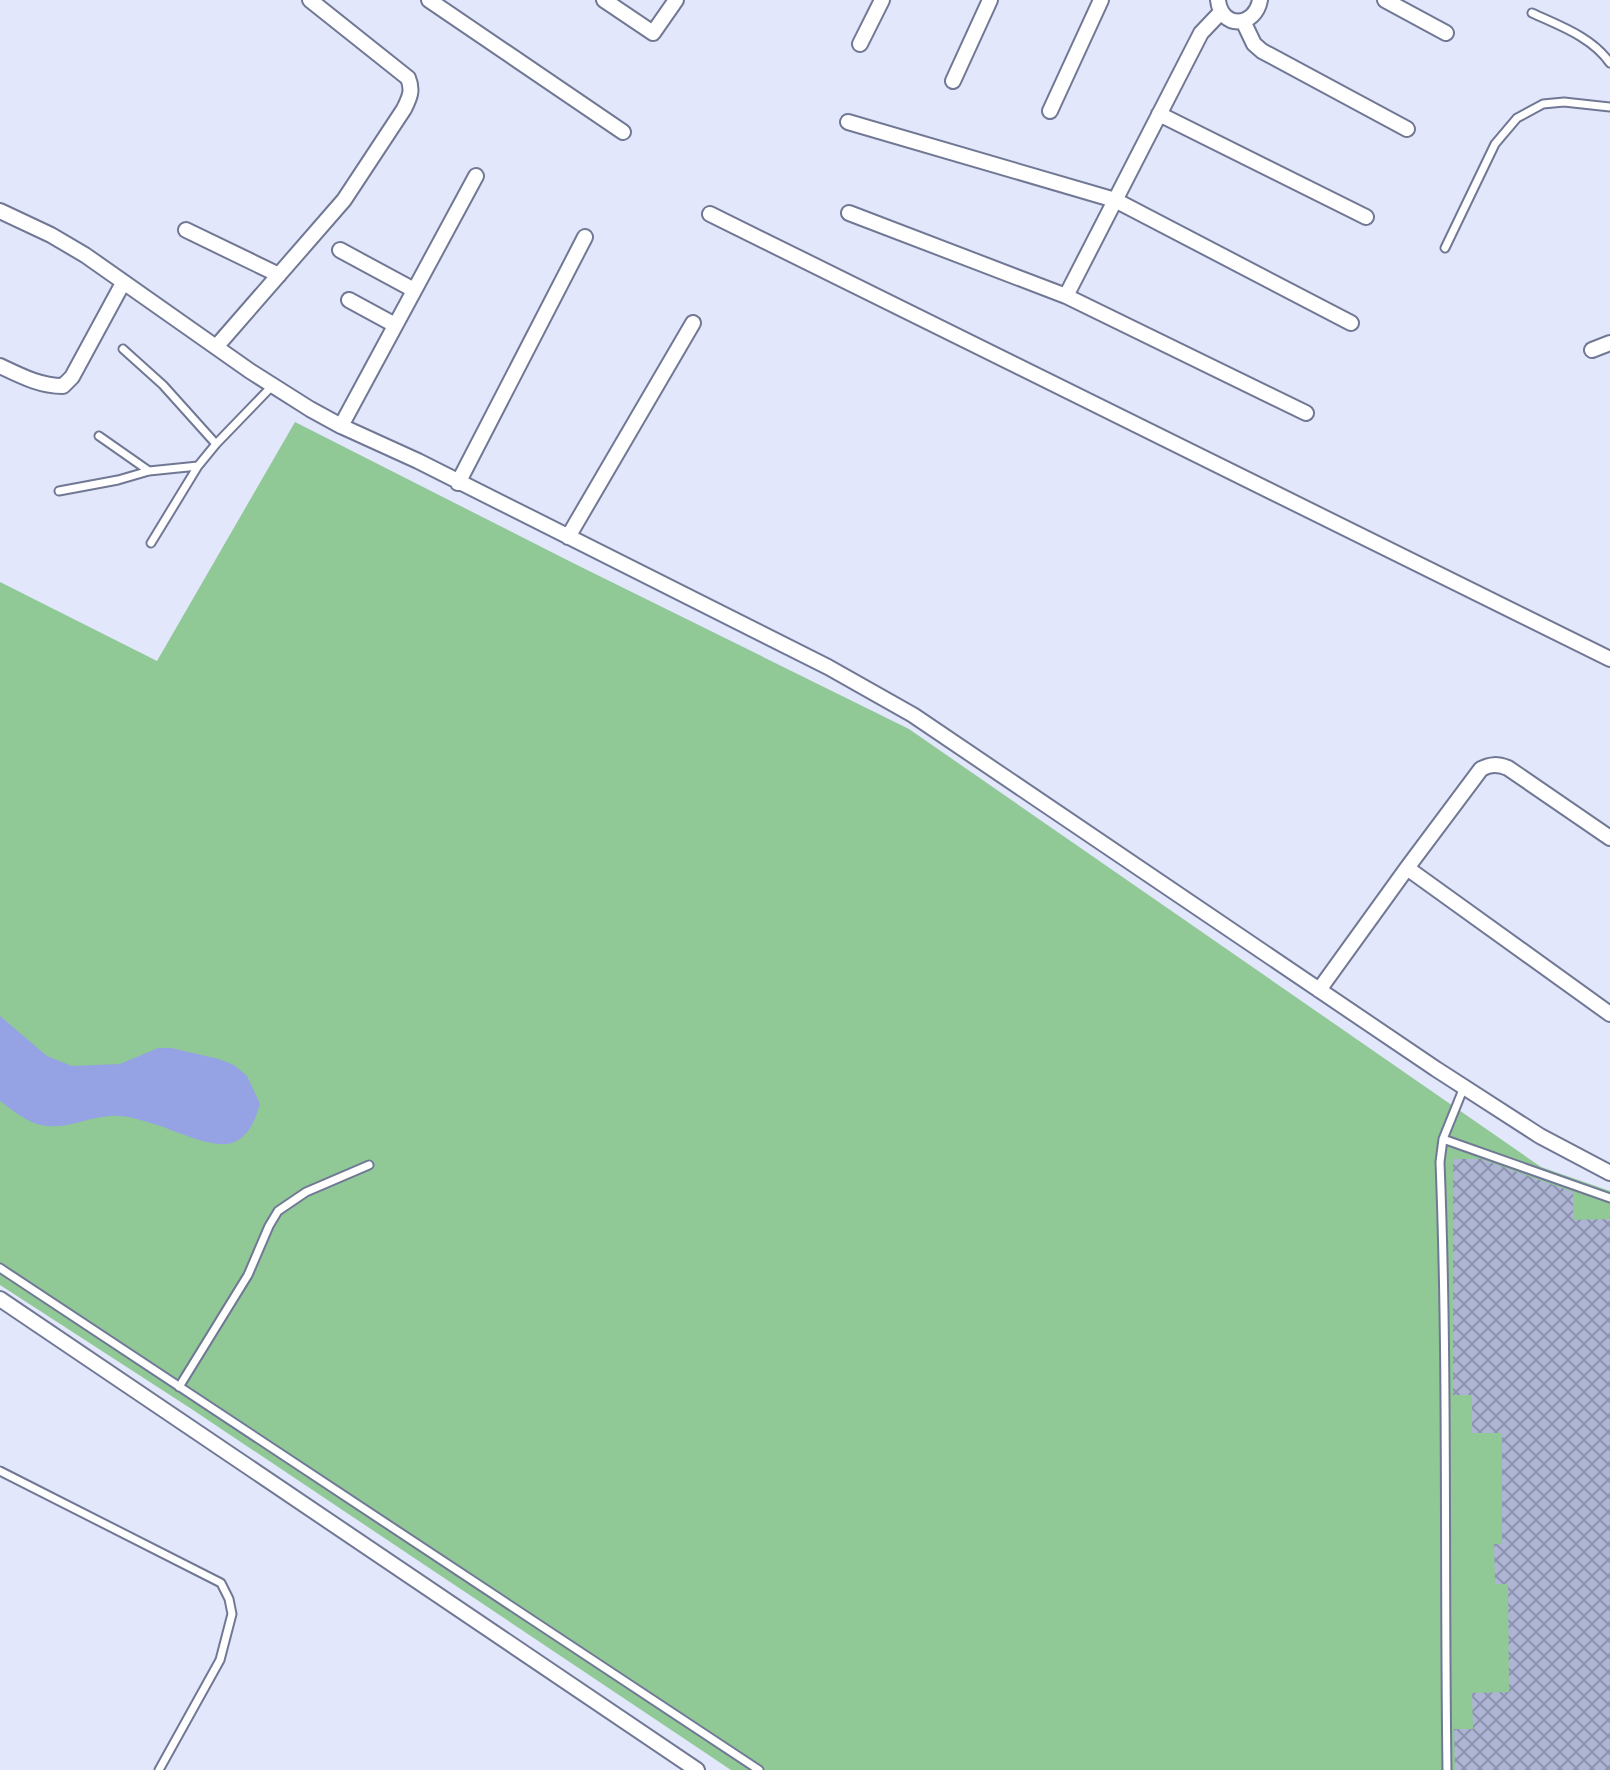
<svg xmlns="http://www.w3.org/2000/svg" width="1610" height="1770" viewBox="0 0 1610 1770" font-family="Ubuntu,sans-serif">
	<defs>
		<pattern id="building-cross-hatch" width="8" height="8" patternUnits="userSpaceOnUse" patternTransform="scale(2)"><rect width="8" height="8" fill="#adb4d4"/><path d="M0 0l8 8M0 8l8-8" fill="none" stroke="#8d93ae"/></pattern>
	</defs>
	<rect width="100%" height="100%" fill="#e2e7fb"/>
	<!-- green -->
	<path fill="#90c896" d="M 295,422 L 573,563 L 909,729 L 1541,1167 L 1610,1191 L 1610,1770 L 731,1770 L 190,1408 L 0,1285 L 0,582 L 157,661 Z"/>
	<!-- water -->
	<path fill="#95a3e5" d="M 0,1016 L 47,1056 L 72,1066 L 120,1064 L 158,1048 L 171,1048 L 219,1059 L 234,1065 L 247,1076 L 260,1104 C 255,1120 249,1137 232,1143 C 212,1149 174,1130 154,1124 C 140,1120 125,1115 111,1116 C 86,1117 63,1132 37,1124 C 24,1120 11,1109 0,1101 Z"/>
	<!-- building -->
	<path fill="url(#building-cross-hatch)" d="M 1453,1159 L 1481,1159 L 1573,1192 L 1573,1220 L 1610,1219 L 1610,1770 L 1455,1770 L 1454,1729 L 1473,1729 L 1472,1693 L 1509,1692 L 1508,1584 L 1495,1584 L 1494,1544 L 1502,1544 L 1502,1433 L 1472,1433 L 1472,1395 L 1453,1395 Z"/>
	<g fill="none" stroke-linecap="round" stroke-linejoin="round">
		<defs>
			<path id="lane" d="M 1532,13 C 1560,26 1592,37 1610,63
				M 1445,248 L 1495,144 L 1517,118 L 1543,104 L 1564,102 L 1610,107
				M 123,349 L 163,385 L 216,444
				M 99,436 L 149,471
				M 59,491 L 118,480 L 149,471 L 198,466 L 216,444 L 273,385
				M 151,543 L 198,466
				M 1443,1139 L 1610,1198
				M 0,1268 L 759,1770
				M 179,1387 L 248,1275 L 269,1226 L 278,1211 L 306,1192 L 369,1165
				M 0,1471 L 221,1583 L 229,1599 L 232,1614 L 220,1660 L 159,1770
				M 1447,1770 C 1444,1567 1448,1365 1440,1162 L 1443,1139 L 1464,1087"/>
			<path id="street" d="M 429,0 L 623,132
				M 604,0 L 653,33 L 676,0
				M 1218,0 C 1221,29 1255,28 1260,0
				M 1385,0 L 1446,33
				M 1243,21 L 1254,44 L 1262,51 L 1407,129
				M 860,44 L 882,0
				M 953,81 L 990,0
				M 1050,111 L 1101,0
				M 1159,114 L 1366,217
				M 848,122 L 1115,200 L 1351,323
				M 0,211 L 51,235 L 85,255 L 250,371 L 310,409 L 341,426 L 418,461 L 828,667 L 913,715 L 1436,1069 L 1540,1136 L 1610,1173
				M 849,213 L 1066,296 L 1306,413
				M 710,214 L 1610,659
				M 186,230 L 279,275
				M 340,250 L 414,290
				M 1066,296 L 1201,33 L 1221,12
				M 349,300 L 395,325
				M 216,347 L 344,200 L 404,109 C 410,97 413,90 408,78 L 310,0
				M 1592,350 L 1610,343
				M 0,366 C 21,376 40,386 63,386 L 72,377 L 123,283
				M 341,426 L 476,176
				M 458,483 L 585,237
				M 568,537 L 693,323
				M 1407,868 L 1610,1014
				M 1319,990 L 1407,868 L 1481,769 C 1491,764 1497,764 1508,768 L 1610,838
				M 0,1299 L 697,1770"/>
		</defs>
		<!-- lane casing -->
		<use href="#lane" stroke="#717895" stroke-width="11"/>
		<!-- street casing -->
		<use href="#street" stroke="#717895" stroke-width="18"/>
		<!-- lane -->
		<use href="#lane" stroke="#fff" stroke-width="7"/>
		<!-- street -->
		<use href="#street" stroke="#fff" stroke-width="14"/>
	</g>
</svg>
